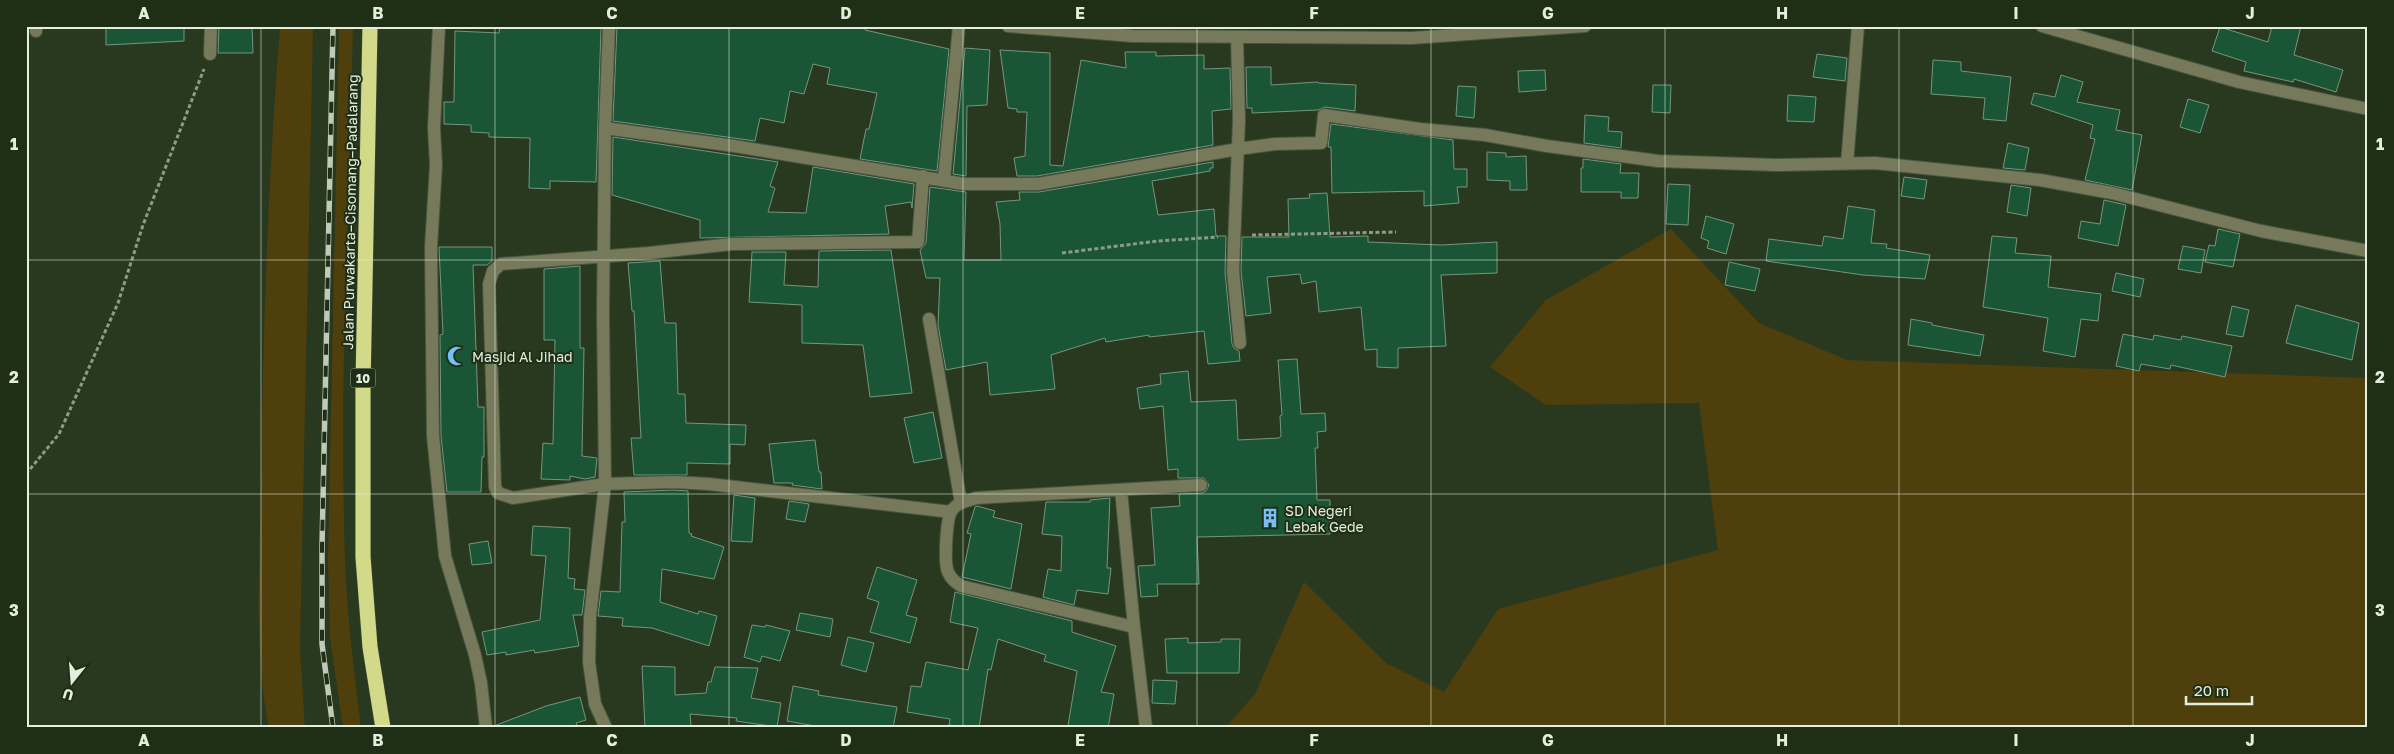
<svg xmlns="http://www.w3.org/2000/svg" width="2394" height="754" viewBox="0 0 2394 754" font-family="'Golos Text',sans-serif">
	<rect width="100%" height="100%" fill="#293920"/>
	<!-- green -->
	<path fill="#4e3f0c" d="M 280,26 L 313,26 L 300,648 L 305,728 L 269,728 C 253,648 260,564 261,483 C 263,331 268,178 280,26 Z
		M 339,26 L 353,26 C 349,203 339,382 345,559 C 347,615 354,671 361,728 L 343,728 L 330,637 L 328,560 Z
		M 1671,229 L 1759,323 L 1847,360 L 2368,378 L 2368,728 L 1225,728 L 1255,694 L 1304,582 L 1386,663 L 1444,692 L 1498,609 L 1718,550 L 1699,403 L 1546,405 L 1490,367 L 1546,300 Z"/>
	<!-- building -->
	<path fill="#1a5636" stroke="#759580" d="M 106,26 L 184,26 L 184,41 L 106,45 Z
		M 219,26 L 252,26 L 253,53 L 218,53 Z
		M 617,26 L 866,26 L 865,30 L 949,49 L 937,171 L 860,159 L 866,129 L 869,129 L 877,93 L 827,84 L 830,68 L 813,64 L 804,94 L 790,91 L 784,123 L 760,118 L 755,141 L 613,121 Z
		M 2272,26 L 2301,26 L 2294,55 L 2343,70 L 2336,92 L 2294,79 L 2293,82 L 2244,71 L 2246,62 L 2212,51 L 2220,27 L 2268,42 Z
		M 500,27 L 601,28 L 596,182 L 550,181 L 550,189 L 529,188 L 530,138 L 489,137 L 489,133 L 471,132 L 471,125 L 444,124 L 444,102 L 454,102 L 455,31 L 499,33 Z
		M 965,48 L 990,50 L 987,105 L 967,106 L 966,176 L 953,174 Z
		M 1000,50 L 1050,53 L 1050,165 L 1063,166 L 1081,60 L 1126,68 L 1125,52 L 1156,52 L 1156,56 L 1204,55 L 1204,69 L 1230,68 L 1231,109 L 1212,111 L 1213,145 L 1037,176 L 1017,176 L 1014,158 L 1025,156 L 1027,112 L 1017,112 L 1017,109 L 1008,108 Z
		M 1817,54 L 1847,58 L 1845,81 L 1813,77 Z
		M 1933,60 L 1961,62 L 1961,71 L 2011,77 L 2006,121 L 1983,119 L 1985,98 L 1931,94 Z
		M 1246,67 L 1271,67 L 1271,85 L 1318,82 L 1318,83 L 1356,85 L 1355,111 L 1325,107 L 1318,110 L 1252,113 L 1252,108 L 1247,108 Z
		M 1545,70 L 1546,90 L 1519,92 L 1518,71 Z
		M 2061,75 L 2083,82 L 2077,102 L 2120,110 L 2116,130 L 2142,135 L 2132,190 L 2085,180 L 2095,139 L 2090,138 L 2093,125 L 2031,104 L 2034,93 L 2055,97 Z
		M 1653,85 L 1671,85 L 1670,113 L 1652,112 Z
		M 1458,86 L 1476,87 L 1474,118 L 1456,116 Z
		M 1788,95 L 1816,97 L 1814,122 L 1787,121 Z
		M 2188,99 L 2209,105 L 2200,133 L 2180,127 Z
		M 1585,115 L 1609,117 L 1608,131 L 1622,132 L 1621,148 L 1584,143 Z
		M 1331,124 L 1453,140 L 1454,169 L 1467,169 L 1467,187 L 1457,187 L 1459,203 L 1424,206 L 1424,191 L 1332,193 L 1331,147 L 1328,147 Z
		M 613,137 L 778,162 L 770,186 L 775,188 L 768,212 L 806,213 L 813,167 L 914,184 L 912,208 L 911,202 L 885,206 L 889,234 L 700,238 L 700,220 L 612,195 Z
		M 2008,143 L 2029,148 L 2025,170 L 2003,168 Z
		M 1487,152 L 1506,153 L 1506,157 L 1526,156 L 1527,190 L 1510,190 L 1510,181 L 1487,180 Z
		M 1583,159 L 1621,164 L 1620,173 L 1639,173 L 1638,198 L 1621,198 L 1621,192 L 1581,192 L 1581,168 L 1583,168 Z
		M 1213,162 L 1213,168 L 1210,168 L 1210,171 L 1152,181 L 1158,215 L 1214,209 L 1216,236 L 1226,236 L 1225,272 L 1232,344 L 1234,348 L 1239,351 L 1240,361 L 1208,364 L 1204,331 L 1149,337 L 1149,335 L 1106,342 L 1105,338 L 1051,355 L 1055,389 L 990,395 L 987,362 L 946,370 L 938,325 L 940,278 L 926,278 L 920,250 L 926,243 L 930,187 L 966,192 L 964,260 L 1001,260 L 1000,224 L 996,202 L 1020,200 L 1019,192 L 1039,192 Z
		M 1904,177 L 1927,180 L 1924,199 L 1901,196 Z
		M 1668,184 L 1690,185 L 1688,225 L 1666,224 Z
		M 2011,185 L 2031,188 L 2027,216 L 2007,212 Z
		M 1327,193 L 1330,237 L 1368,236 L 1368,242 L 1441,245 L 1497,242 L 1497,273 L 1441,275 L 1446,346 L 1398,348 L 1398,368 L 1377,367 L 1377,349 L 1365,350 L 1361,307 L 1319,312 L 1316,281 L 1302,284 L 1300,274 L 1267,277 L 1271,313 L 1246,316 L 1241,271 L 1242,237 L 1289,237 L 1288,199 L 1310,198 L 1309,194 Z
		M 2104,200 L 2126,205 L 2118,246 L 2078,238 L 2081,221 L 2100,224 Z
		M 1848,206 L 1875,210 L 1871,243 L 1887,244 L 1886,248 L 1930,255 L 1925,279 L 1863,275 L 1766,261 L 1769,239 L 1822,246 L 1824,236 L 1843,239 Z
		M 1706,216 L 1734,224 L 1726,254 L 1707,248 L 1709,241 L 1701,238 Z
		M 2218,229 L 2240,234 L 2233,267 L 2205,262 L 2209,245 L 2215,246 Z
		M 1992,236 L 2017,238 L 2015,253 L 2051,256 L 2048,287 L 2101,294 L 2098,321 L 2081,319 L 2075,357 L 2043,351 L 2048,318 L 1983,307 Z
		M 2183,246 L 2205,250 L 2201,273 L 2178,269 Z
		M 439,247 L 492,247 L 492,261 L 487,265 L 473,265 L 478,407 L 484,407 L 484,457 L 482,457 L 481,492 L 447,492 L 441,436 L 440,335 L 443,334 Z
		M 891,250 L 912,393 L 870,397 L 863,345 L 802,343 L 802,305 L 749,302 L 752,252 L 786,252 L 784,285 L 818,287 L 819,251 Z
		M 660,261 L 665,323 L 676,323 L 678,394 L 685,394 L 686,423 L 746,425 L 745,445 L 730,444 L 730,464 L 687,463 L 687,475 L 634,475 L 631,438 L 641,438 L 634,311 L 632,311 L 628,263 Z
		M 1729,262 L 1760,269 L 1755,291 L 1725,285 Z
		M 580,266 L 580,348 L 584,348 L 582,456 L 597,458 L 595,477 L 585,479 L 570,476 L 570,480 L 541,479 L 543,443 L 553,444 L 555,340 L 544,340 L 544,269 Z
		M 2116,273 L 2144,279 L 2140,297 L 2112,291 Z
		M 2296,305 L 2359,323 L 2352,360 L 2286,343 Z
		M 2232,306 L 2249,310 L 2243,337 L 2226,334 Z
		M 1911,319 L 1932,323 L 1932,325 L 1984,335 L 1980,356 L 1908,345 Z
		M 2123,334 L 2153,340 L 2154,335 L 2181,340 L 2182,336 L 2232,346 L 2225,377 L 2171,365 L 2170,369 L 2141,364 L 2139,371 L 2116,366 Z
		M 1297,359 L 1301,414 L 1325,413 L 1326,431 L 1317,432 L 1318,448 L 1315,448 L 1317,500 L 1330,500 L 1330,534 L 1197,537 L 1199,584 L 1157,584 L 1158,596 L 1141,597 L 1138,566 L 1155,565 L 1151,508 L 1180,506 L 1179,494 L 1202,493 L 1206,491 L 1209,485 L 1204,478 L 1178,478 L 1178,469 L 1168,470 L 1163,406 L 1140,409 L 1137,388 L 1161,384 L 1160,374 L 1188,371 L 1191,402 L 1236,400 L 1238,440 L 1279,438 L 1281,436 L 1280,416 L 1282,415 L 1278,360 Z
		M 933,412 L 942,458 L 914,463 L 904,418 Z
		M 815,440 L 819,472 L 821,472 L 822,489 L 792,485 L 793,483 L 774,483 L 769,444 Z
		M 674,490 L 688,491 L 689,533 L 692,534 L 691,536 L 724,547 L 714,579 L 662,569 L 660,602 L 698,614 L 699,611 L 717,616 L 709,646 L 652,628 L 622,626 L 623,618 L 598,616 L 601,591 L 620,592 L 622,522 L 625,522 L 624,492 Z
		M 734,495 L 755,498 L 752,542 L 731,541 Z
		M 1110,498 L 1107,568 L 1111,568 L 1108,594 L 1077,590 L 1074,605 L 1043,597 L 1048,569 L 1061,571 L 1062,536 L 1042,534 L 1046,502 L 1090,502 L 1090,500 Z
		M 789,501 L 809,504 L 805,522 L 786,519 Z
		M 977,506 L 995,511 L 993,517 L 1022,524 L 1011,589 L 962,577 L 971,534 L 967,533 L 975,507 Z
		M 533,526 L 570,528 L 568,578 L 575,579 L 574,589 L 585,590 L 582,615 L 573,615 L 579,646 L 535,653 L 534,650 L 506,655 L 506,652 L 487,655 L 482,632 L 540,620 L 546,556 L 531,555 Z
		M 488,541 L 492,563 L 472,565 L 469,544 Z
		M 877,567 L 917,580 L 906,615 L 917,618 L 910,643 L 870,632 L 879,602 L 867,598 Z
		M 955,592 L 1072,621 L 1072,632 L 1116,646 L 1101,692 L 1114,694 L 1108,728 L 1068,726 L 1077,671 L 1044,661 L 1046,655 L 998,639 L 991,670 L 988,669 L 979,728 L 949,725 L 950,719 L 907,712 L 911,686 L 921,687 L 926,662 L 968,670 L 978,628 L 950,622 Z
		M 800,613 L 833,619 L 830,637 L 796,630 Z
		M 752,625 L 765,627 L 766,625 L 790,631 L 780,661 L 762,656 L 760,662 L 744,657 Z
		M 848,637 L 874,643 L 866,672 L 841,665 Z
		M 1188,638 L 1188,643 L 1221,642 L 1221,639 L 1240,639 L 1239,673 L 1167,673 L 1165,639 Z
		M 642,666 L 675,667 L 675,695 L 706,693 L 708,682 L 711,682 L 715,667 L 758,668 L 751,698 L 781,703 L 777,727 L 736,721 L 737,718 L 690,714 L 691,726 L 645,728 Z
		M 1153,680 L 1177,681 L 1175,704 L 1152,703 Z
		M 793,686 L 819,691 L 818,695 L 897,707 L 893,728 L 826,728 L 787,721 Z
		M 580,697 L 586,720 L 576,723 L 578,728 L 494,728 L 494,726 L 546,706 Z"/>
	<g fill="none" stroke-linecap="round" stroke-linejoin="round">
		<defs>
			<path id="minor" d="M 36,26 L 36,31
				M 439,26 L 434,128 L 436,165 L 431,247 L 433,436 L 445,556 L 475,655 L 481,683 L 486,728
				M 1008,26 L 1133,36 L 1412,38 L 1585,26
				M 2042,26 L 2239,82 L 2368,109
				M 1237,38 L 1239,120 L 1233,271 L 1240,343
				M 210,54 L 211,26
				M 605,128 L 734,146 L 964,184 L 1038,184 L 1238,149 L 1275,144 L 1321,143 L 1324,115 L 1420,129 L 1485,135 L 1547,146 L 1658,161 L 1776,165 L 1875,163 L 2040,180 L 2112,193 L 2261,231 L 2368,251
				M 1847,164 L 1858,26
				M 923,176 L 918,242 L 732,244 L 649,253 L 501,264 L 493,271 L 489,284 L 495,487 L 498,493 L 513,498 L 605,484 L 674,482 L 709,484 L 951,512
				M 944,179 L 959,26
				M 929,319 L 961,503
				M 1121,490 L 1134,627 L 1146,728
				M 1134,627 L 961,586 C 955,582 951,579 948,572 C 944,563 946,518 952,510 C 958,502 967,501 976,498 L 1201,485
				M 606,728 L 595,704 L 589,662 L 590,617 L 605,484 L 603,314 L 605,128 L 609,26"/>
			<path id="highway" d="M 370,26 L 363,385 L 363,557 L 370,647 L 383,728"/>
		</defs>
		<!-- minor casing -->
		<use href="#minor" stroke="#47563e" stroke-width="14"/>
		<!-- highway casing -->
		<use href="#highway" stroke="#47563e" stroke-width="16"/>
		<!-- path -->
		<path stroke="#8e9b86" stroke-width="3" stroke-dasharray="4 2.5" stroke-linecap="butt" d="M 1252,235 L 1396,232
			M 1062,253 L 1158,241 L 1218,237
			M 26,474 L 59,434 L 118,303 L 143,225 L 204,69"/>
		<!-- minor -->
		<use href="#minor" stroke="#76795a" stroke-width="12"/>
		<!-- highway -->
		<use href="#highway" stroke="#d2d989" stroke-width="15"/>
		<defs>
			<path id="rail" d="M 333,728 L 322,644 L 322,547 L 333,26"/>
		</defs>
		<!-- rail casing -->
		<use href="#rail" stroke="#bfcab8" stroke-width="5.5"/>
		<!-- rail -->
		<use href="#rail" stroke="#1f2f16" stroke-width="4" stroke-dasharray="11" stroke-linecap="butt"/>
	</g>
	<!-- grid -->
	<path fill="none" stroke="#e4eede" stroke-width="1" stroke-opacity="0.55" d="M 261,26 L 261,728M 495,26 L 495,728M 729,26 L 729,728M 963,26 L 963,728M 1197,26 L 1197,728M 1431,26 L 1431,728M 1665,26 L 1665,728M 1899,26 L 1899,728M 2133,26 L 2133,728M 26,260 L 2368,260M 26,494 L 2368,494"/>
	<!-- icons -->
	<defs>
		<symbol id="mosque-bare" viewBox="-9 -9 18 18"><path d="M3.5-4.9A6 6 0 1 0 3.5 4.9A5 5 0 1 1 3.5-4.9Z" fill="#77bff7" stroke="#1f2f16" stroke-width="2.5" paint-order="stroke"/></symbol>
		<symbol id="building-bare" viewBox="-9 -9 18 18"><path d="M-4-6H4V6H1V3H-1V6H-4ZM-2.5-4.3h1.7v1.8h-1.7ZM.8-4.3h1.7v1.8H.8ZM-2.5-1h1.7V.8h-1.7ZM.8-1h1.7V.8H.8Z" fill="#77bff7" stroke="#1f2f16" stroke-width="2.5" paint-order="stroke"/></symbol>
	</defs>
	<g fill-rule="evenodd">
		<use href="#mosque-bare" x="443" y="342" width="28" height="28"/>
		<use href="#building-bare" x="1256" y="504" width="28" height="28"/>
	</g>
	<g text-anchor="middle" dominant-baseline="central" stroke-width="4" stroke-linejoin="round" paint-order="stroke">
		<!-- shield labels -->
		<rect fill="#1f2f16" stroke="#a9b5a2" stroke-width="1" x="350.5" y="368.5" width="25" height="19" rx="4"/>
		<g font-size="12" font-weight="bold" fill="#e4eede">
			<text x="363" y="378">10</text>
		</g>
		<!-- street labels -->
		<g font-size="14" fill="#e4eede" stroke="#1f2f16">
			<text transform="translate(350 212) rotate(-89)">Jalan Purwakarta–Cisomang–Padalarang</text>
		</g>
		<!-- poi labels -->
		<g font-size="14" fill="#e4eede" stroke="#1f2f16" text-anchor="start">
			<text x="472" y="356">Masjid Al Jihad</text>
			<text x="1285" y="510">SD Negeri<tspan x="1285" dy="16">Lebak Gede</tspan></text>
		</g>
	</g>
	<!-- border -->
	<rect width="2394" height="754" fill="none" stroke="#1f2f16" stroke-width="55"/>
	<!-- north arrow -->
	<g transform="translate(72 682) rotate(197)" stroke="#1f2f16" stroke-width="4" paint-order="stroke">
	<path d="M0-4L9 19L0 12L-9 19Z" fill="#e4eede"/>
	<text y="-8" font-size="14" font-weight="bold" text-anchor="middle" fill="#e4eede">U</text>
	</g>
	<!-- scale -->
	<path d="M2186 696v8h66v-8" fill="none" stroke="#e4eede" stroke-width="2.5"/>
	<text x="2194" y="696" font-size="15" fill="#e4eede" stroke="#1f2f16" stroke-width="4" paint-order="stroke">20 m</text>
	<rect x="28" y="28" width="2338" height="698" fill="none" stroke="#e4eede" stroke-width="2"/>
	<g font-size="16" text-anchor="middle" font-weight="bold" fill="#e4eede">
		<text x="144" y="19">A</text>
		<text x="378" y="19">B</text>
		<text x="612" y="19">C</text>
		<text x="846" y="19">D</text>
		<text x="1080" y="19">E</text>
		<text x="1314" y="19">F</text>
		<text x="1548" y="19">G</text>
		<text x="1782" y="19">H</text>
		<text x="2016" y="19">I</text>
		<text x="2250" y="19">J</text>
		<text x="14" y="150">1</text>
		<text x="2380" y="150">1</text>
		<text x="14" y="383">2</text>
		<text x="2380" y="383">2</text>
		<text x="14" y="616">3</text>
		<text x="2380" y="616">3</text>
		<text x="144" y="746">A</text>
		<text x="378" y="746">B</text>
		<text x="612" y="746">C</text>
		<text x="846" y="746">D</text>
		<text x="1080" y="746">E</text>
		<text x="1314" y="746">F</text>
		<text x="1548" y="746">G</text>
		<text x="1782" y="746">H</text>
		<text x="2016" y="746">I</text>
		<text x="2250" y="746">J</text>
	</g>
</svg>
